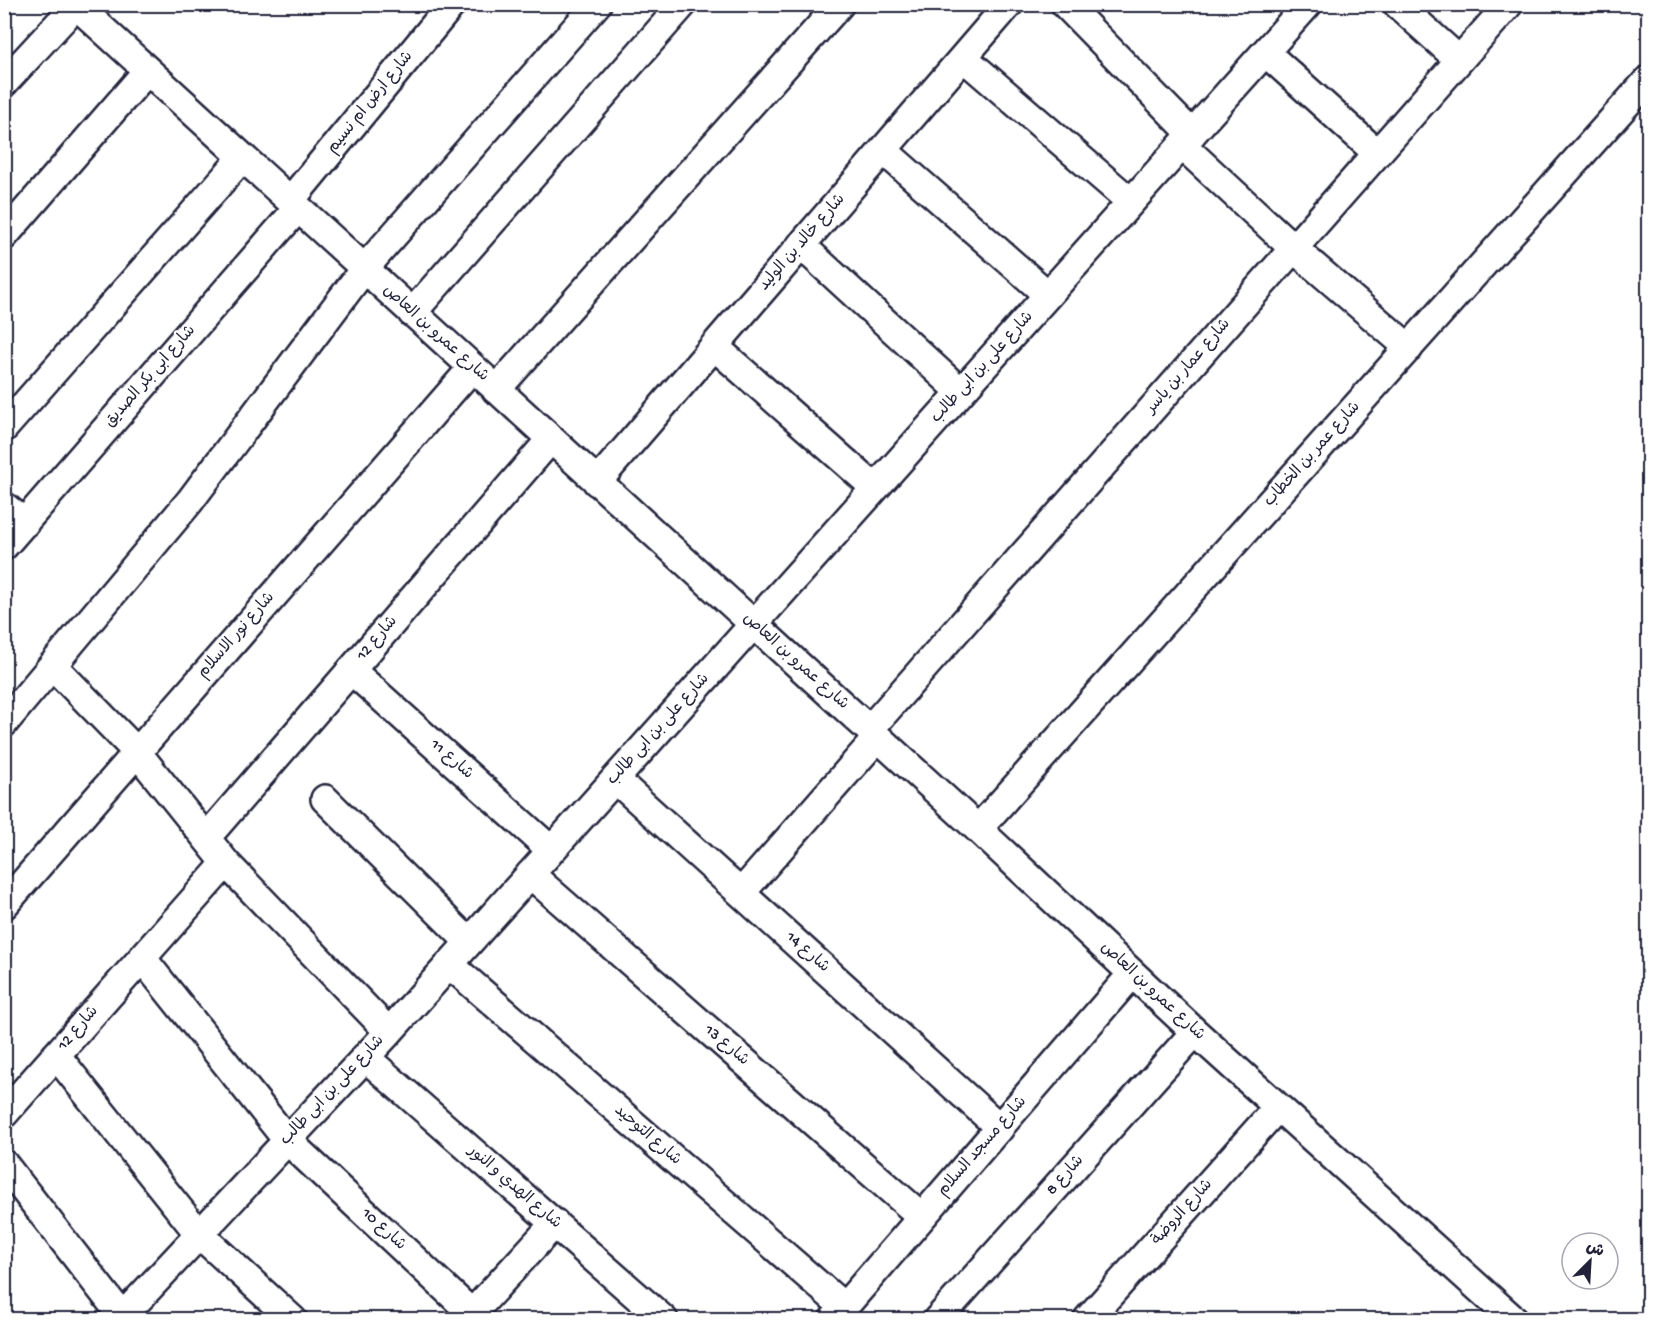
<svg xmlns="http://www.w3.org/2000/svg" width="1653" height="1324" viewBox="0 0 1653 1324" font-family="'Gochi Hand','Playpen Sans Arabic',sans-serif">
	<rect width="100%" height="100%" fill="#fff"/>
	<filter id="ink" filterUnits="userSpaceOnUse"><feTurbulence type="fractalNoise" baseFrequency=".0167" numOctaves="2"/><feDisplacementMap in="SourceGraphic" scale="12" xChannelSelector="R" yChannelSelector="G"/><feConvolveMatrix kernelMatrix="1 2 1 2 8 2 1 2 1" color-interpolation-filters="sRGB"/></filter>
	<g filter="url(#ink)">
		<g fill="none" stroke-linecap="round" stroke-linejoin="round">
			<defs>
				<path id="street" d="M 75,4 L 978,829 L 1195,1032 L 1514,1320
					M 1065,4 L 1192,134
					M 1397,4 L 1459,60
					M 1265,52 L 1377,153
					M 964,58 L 1131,202
					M 4,83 L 76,5
					M 1182,145 L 1293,248 L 1409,348
					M 883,150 L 1048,295
					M 290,201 L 452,4
					M 4,236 L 147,71
					M 801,245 L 961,392
					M 412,313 L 683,4
					M 714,346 L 875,488
					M 496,390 L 840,4
					M 4,428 L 242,158
					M 597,482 L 1009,4
					M 4,506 L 25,523
					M 4,546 L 298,208
					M 53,666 L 136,751 L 226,863 L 389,1032
					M 351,670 L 551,850
					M 4,723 L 190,501 L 364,269 L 597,4
					M 869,730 L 1509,4
					M 615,779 L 1000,1128
					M 325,799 L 469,942
					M 978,829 L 1648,80
					M 206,838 L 550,440
					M 530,874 L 922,1217
					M 741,893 L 877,738
					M 4,905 L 472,368
					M 142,958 L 287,1140 L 479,1320
					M 449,964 L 844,1307
					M 56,1055 L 199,1234 L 293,1320
					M 365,1057 L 664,1320
					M 4,1114 L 226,863
					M 4,1164 L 125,1320
					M 119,1320 L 389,1032 L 1308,4
					M 466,1320 L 555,1223
					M 833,1320 L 1132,974
					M 937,1320 L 1195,1032
					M 1087,1320 L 1278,1107"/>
			</defs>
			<!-- street casing -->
			<use href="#street" stroke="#22223b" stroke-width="32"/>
			<!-- street -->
			<use href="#street" stroke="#fff" stroke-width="27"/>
		</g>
	</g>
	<g text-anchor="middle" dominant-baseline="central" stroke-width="4.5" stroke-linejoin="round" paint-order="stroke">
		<!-- street labels -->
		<g font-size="16" fill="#22223b" stroke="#fff">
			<text transform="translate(371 103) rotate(-51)">شارع ارض ام نسيم</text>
			<text transform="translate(803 243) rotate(-49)">شارع خالد بن الوليد</text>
			<text transform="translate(435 334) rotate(42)">شارع عمرو بن العاص</text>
			<text transform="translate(1189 367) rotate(-49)">شارع عمار بن ياسر</text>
			<text transform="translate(983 368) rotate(-48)">شارع على بن ابى طالب</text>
			<text transform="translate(151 377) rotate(-49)">شارع ابى بكر الصديق</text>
			<text transform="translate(1313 455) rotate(-48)">شارع عمر بن الخطاب</text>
			<text transform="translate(237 636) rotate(-49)">شارع نور الاسلام</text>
			<text transform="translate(378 639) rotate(-49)">شارع 12</text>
			<text transform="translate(795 662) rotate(42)">شارع عمرو بن العاص</text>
			<text transform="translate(659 730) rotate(-48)">شارع على بن ابى طالب</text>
			<text transform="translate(451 760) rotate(42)">شارع 11</text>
			<text transform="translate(807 953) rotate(42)">شارع 14</text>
			<text transform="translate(1152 992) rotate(43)">شارع عمرو بن العاص</text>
			<text transform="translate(79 1029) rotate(-49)">شارع 12</text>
			<text transform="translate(726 1046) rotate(41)">شارع 13</text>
			<text transform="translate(333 1091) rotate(-47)">شارع على بن ابى طالب</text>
			<text transform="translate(647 1136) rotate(41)">شارع التوحيد</text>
			<text transform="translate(983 1147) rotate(-49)">شارع مسجد السلام</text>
			<text transform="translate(1066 1176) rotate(-48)">شارع 8</text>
			<text transform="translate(514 1188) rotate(41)">شارع الهدي و النور</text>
			<text transform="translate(1183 1213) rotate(-48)">شارع الروضة</text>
			<text transform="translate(383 1230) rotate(43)">شارع 10</text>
		</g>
	</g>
	<!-- margin -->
	<rect width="1653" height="1324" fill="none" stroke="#fff" stroke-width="24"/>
	<rect x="12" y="12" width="1629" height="1300" fill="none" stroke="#22223b" stroke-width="2" filter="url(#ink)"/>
	<!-- north arrow -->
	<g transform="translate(1590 1261) rotate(24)"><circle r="28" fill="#ffffff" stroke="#a7a7b1" stroke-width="1.5"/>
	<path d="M0-4.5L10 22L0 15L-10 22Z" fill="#22223b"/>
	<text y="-9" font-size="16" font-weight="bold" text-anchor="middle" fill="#22223b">ش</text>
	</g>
</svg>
